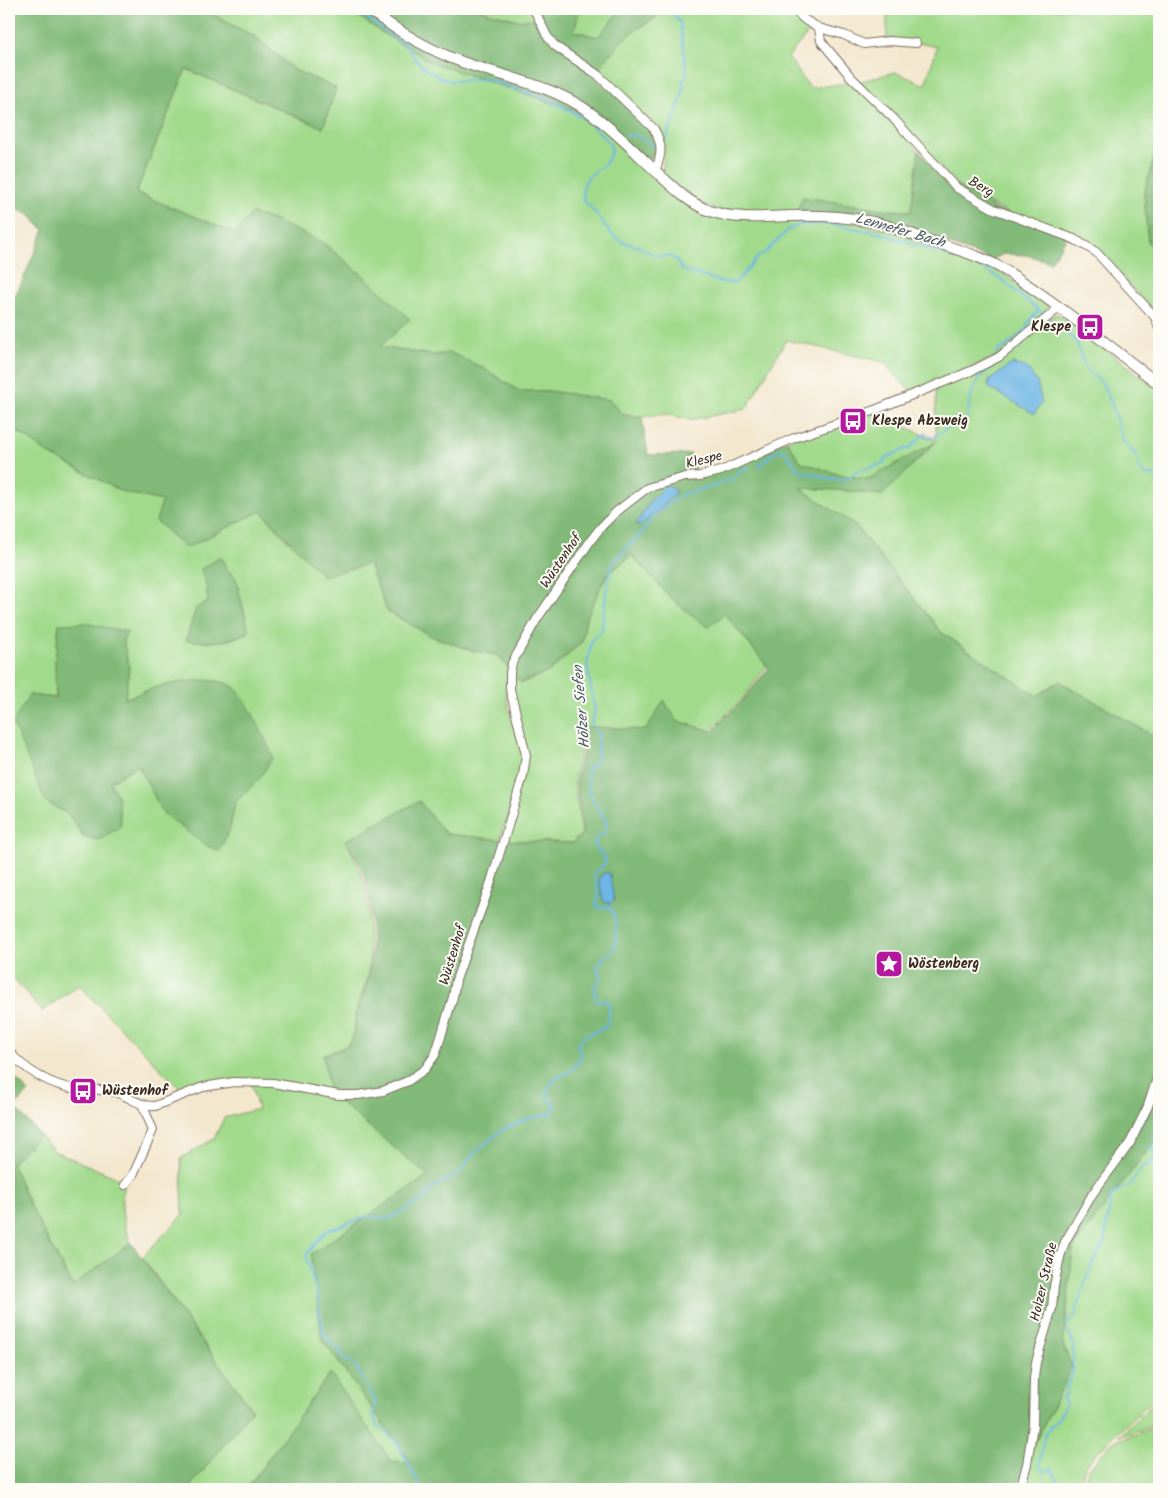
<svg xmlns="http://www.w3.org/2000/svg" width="1168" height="1498" viewBox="0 0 1168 1498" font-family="Kalam,sans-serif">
	<rect width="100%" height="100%" fill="#fdfcf7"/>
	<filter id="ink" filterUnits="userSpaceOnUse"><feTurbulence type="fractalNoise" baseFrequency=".02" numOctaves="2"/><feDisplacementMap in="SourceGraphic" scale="10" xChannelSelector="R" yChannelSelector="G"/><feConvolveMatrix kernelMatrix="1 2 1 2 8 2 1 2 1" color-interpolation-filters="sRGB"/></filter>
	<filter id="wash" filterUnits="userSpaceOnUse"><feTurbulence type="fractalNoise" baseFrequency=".0096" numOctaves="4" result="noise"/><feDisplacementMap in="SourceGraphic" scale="20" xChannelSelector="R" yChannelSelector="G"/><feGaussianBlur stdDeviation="1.12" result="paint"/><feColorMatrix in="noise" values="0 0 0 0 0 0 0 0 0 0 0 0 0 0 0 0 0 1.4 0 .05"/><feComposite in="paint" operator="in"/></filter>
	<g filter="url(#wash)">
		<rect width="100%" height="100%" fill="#f3e7ce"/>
		<!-- green -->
		<path fill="#a2da8c" stroke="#6e8255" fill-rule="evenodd" d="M 202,9 L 349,9 L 381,32 L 588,115 L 690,205 L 718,217 L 839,220 L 886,229 L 998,270 L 1047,305 L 1050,311 L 1000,355 L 912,393 L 883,362 L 786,340 L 746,409 L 690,420 L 666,414 L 642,417 L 621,413 L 610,400 L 549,391 L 519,391 L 483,368 L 451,353 L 432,355 L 379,347 L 294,230 L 273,220 L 235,233 L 136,193 L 186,69 L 323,128 L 336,88 L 294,70 L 257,38 Z
			M 476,9 L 533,9 L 538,19 L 518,20 Z
			M 580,9 L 622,9 L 598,37 L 574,31 Z
			M 668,9 L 792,9 L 813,27 L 788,57 L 810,88 L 855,82 L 919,151 L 911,211 L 887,210 L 803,197 L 796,213 L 722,212 L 694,200 L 662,173 L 665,148 L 660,133 L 597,70 L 623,39 Z
			M 887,9 L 1152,9 L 1159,16 L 1159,142 L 1144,193 L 1148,243 L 1159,247 L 1159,310 L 1151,309 L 1098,250 L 1013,215 L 961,189 L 858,82 L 895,72 L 925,85 L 937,47 L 909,41 L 887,39 Z
			M 1055,314 L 1062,316 L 1159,390 L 1159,739 L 1059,681 L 1037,696 L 942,633 L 855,525 L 799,488 L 839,490 L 882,495 L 935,443 L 868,479 L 840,475 L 801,462 L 786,440 L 880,409 L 902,425 L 936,441 L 936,387 L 982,368 Z
			M 9,425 L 49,454 L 123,492 L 162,501 L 186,548 L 261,511 L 288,541 L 369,564 L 388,612 L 431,636 L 474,651 L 498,655 L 508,668 C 507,678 505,689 507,699 C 510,720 523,740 522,763 C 521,787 507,816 499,840 L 446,834 L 345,840 C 367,875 369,903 369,943 C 369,956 370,970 366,982 C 364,992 359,1001 356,1011 C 354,1020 355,1037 348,1044 C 342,1050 330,1052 323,1054 L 329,1090 C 287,1085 219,1070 181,1090 L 79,985 L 42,1011 L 9,973 ZM 221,557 L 228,571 L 236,578 C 239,597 246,614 249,632 L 230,640 L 205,643 L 208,602 L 206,584 ZM 59,624 L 128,632 L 123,640 L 129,668 L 124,699 L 154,688 L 193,681 L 259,779 L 235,803 L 230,829 L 163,813 L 138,765 L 110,782 L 118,797 L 83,836 L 68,814 L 46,802 L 29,695 L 56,698 L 55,662 Z
			M 632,555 L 676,603 L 725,614 L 767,666 L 742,699 L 710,731 L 677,721 L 646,730 L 578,726 L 581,751 L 574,782 L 582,834 L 572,843 L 502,840 L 524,761 L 511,671 L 521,683 L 550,671 L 582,642 L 586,618 L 606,576 Z
			M 251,1083 L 332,1095 L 428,1176 L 322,1339 L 412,1464 L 392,1462 L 330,1374 L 248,1487 L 249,1489 L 188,1489 L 252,1410 L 142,1257 L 183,1215 L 181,1158 L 214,1139 L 224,1118 L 258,1109 Z
			M 40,1135 L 54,1151 L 122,1180 L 124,1185 C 119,1204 123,1225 131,1243 L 73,1286 C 51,1246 28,1205 12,1163 Z
			M 1159,1135 L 1159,1394 L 1095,1454 L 1086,1465 L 1077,1489 L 1025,1489 L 1028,1465 L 1033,1447 L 1072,1367 L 1063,1345 L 1073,1248 Z
			M 1159,1398 L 1159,1424 L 1118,1437 Z
			M 1159,1426 L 1159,1489 L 1081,1489 L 1089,1468 L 1111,1443 Z"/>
		<!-- forest -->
		<path fill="#81ba78" stroke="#5e724b" d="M 9,9 L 202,9 L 257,38 L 294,70 L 336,88 L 323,128 L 186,69 L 136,193 L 235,233 L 252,213 L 273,220 L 322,242 L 365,277 L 410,319 L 380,347 L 432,355 L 451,353 L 483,368 L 519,391 L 549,391 L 610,400 L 623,415 L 642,418 L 648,455 L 691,454 L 697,479 L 786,440 L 801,462 L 840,475 L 868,479 L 936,442 L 882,495 L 839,490 L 800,488 L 855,525 L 942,633 L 1037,696 L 1059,681 L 1159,739 L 1159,1135 L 1073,1248 L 1063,1345 L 1072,1367 L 1033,1447 L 1017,1489 L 249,1489 L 248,1487 L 330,1373 L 392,1462 L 411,1463 L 322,1339 L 311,1254 L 428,1176 L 332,1095 L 329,1090 L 323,1055 C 331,1053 341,1051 348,1045 C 356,1039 355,1019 358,1009 C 361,1000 365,990 368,980 C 374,952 373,893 361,867 C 357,857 351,849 345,841 L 419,801 L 446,834 L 503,840 L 572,843 L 583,833 L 576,782 L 583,752 L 580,726 L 646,730 L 664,700 L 677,721 L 712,731 L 743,700 L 769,668 L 725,614 L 708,627 L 676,603 L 631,555 L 606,576 L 586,618 L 582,641 L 550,671 L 521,683 L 498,655 L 474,651 L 431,636 L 387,611 L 369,564 L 323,576 L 261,511 L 186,548 L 156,521 L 162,501 L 123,492 L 49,454 L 9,425 L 9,308 L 22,282 L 44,230 L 28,214 L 9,207 Z
			M 349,9 L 476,9 L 518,20 L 540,19 L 535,9 L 580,9 L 574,31 L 598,37 L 622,9 L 668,9 L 623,39 L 593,76 L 619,96 L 651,128 L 656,145 L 656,155 L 649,160 L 588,115 L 433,63 L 381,32 Z
			M 1159,142 L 1159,247 L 1148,243 L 1144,193 Z
			M 919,151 L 945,179 L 998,210 L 1067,236 L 1051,262 L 1026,255 L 1003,254 L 992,260 L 887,222 L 796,213 L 803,197 L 887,210 L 911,211 Z
			M 221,557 L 228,571 L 236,578 C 239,597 246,614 249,632 C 225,642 212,644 186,640 L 196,608 L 208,602 L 206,584 L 201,569 Z
			M 85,623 L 128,632 L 123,640 L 129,668 L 125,699 C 134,696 144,691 154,688 C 173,683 220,673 236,689 C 249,702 265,739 273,757 L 259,779 L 235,803 L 230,829 L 219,851 L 203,844 L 163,813 L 138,765 L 110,782 L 118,797 L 121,826 L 99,840 L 83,836 L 68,814 L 46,802 L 13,724 L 29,695 L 56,698 L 55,662 L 59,624 Z
			M 9,1072 L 29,1092 L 14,1107 L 40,1135 L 12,1163 L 25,1196 L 72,1286 L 131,1243 L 252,1410 L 188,1489 L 9,1489 Z"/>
		<!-- water -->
		<path fill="#6db6e5" stroke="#547082" d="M 1011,364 L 1026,367 L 1037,382 L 1042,403 L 1034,414 L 988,387 L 989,381 Z
			M 666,485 L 668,485 L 676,492 C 666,505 652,514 640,527 L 636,524 L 651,500 Z
			M 606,872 L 610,874 L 614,901 L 612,903 L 605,903 L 603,900 L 599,880 L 601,875 Z"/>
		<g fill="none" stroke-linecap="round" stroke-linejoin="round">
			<!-- stream -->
			<path stroke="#6db6e5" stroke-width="2" d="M 353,9 L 406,45 L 415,59 L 423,67 L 440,78 L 451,81 L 486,79 L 552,101 L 585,119 L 604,137 L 611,146 L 610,155 L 605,164 L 587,178 L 583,188 L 583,199 L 601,219 L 610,233 L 622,242 L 640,247 L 656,256 L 670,256 L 676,260 L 682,270 L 722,282 L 735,283 L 759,256 L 766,252 L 789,229 L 802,224 L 830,224 L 879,233 L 947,255 L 982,268 L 1001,279 L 1043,314
				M 627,136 L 633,134 L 656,147
				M 666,139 L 683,93 L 683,81 L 687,73 L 680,22 L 669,9
				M 1051,320 L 1077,342 L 1083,363 L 1089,372 L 1102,383 L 1111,402 L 1124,443 L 1135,454 L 1140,470 L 1145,475 L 1159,476
				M 996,354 C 1000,348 1005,348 1010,343 C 1016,339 1021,333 1027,329 L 1028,323 L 1038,311
				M 759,466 C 784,442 780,445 799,471 L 832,479 L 848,479 L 857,471 L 882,464 L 888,457 L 905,449 L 909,449 L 925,433 L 932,438 C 941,434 946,428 954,423 L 962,424 L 967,420 C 968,409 972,388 979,378 C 983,374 988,371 992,367
				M 1159,1128 L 1154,1137 L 1159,1143
				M 422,1489 L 396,1441 L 377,1425 L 373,1415 L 376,1401 L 355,1365 L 342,1357 L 340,1350 L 324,1336 L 317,1294 L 306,1255 L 326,1231 L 368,1216 L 388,1219 L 424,1199 L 434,1187 L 459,1173 L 474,1153 L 502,1130 L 527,1119 L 551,1114 L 555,1106 L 546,1093 L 555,1079 L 570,1071 L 581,1059 L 578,1045 L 584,1036 L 606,1027 L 610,1009 L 607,1001 L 596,1000 L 594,988 L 600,980 L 597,967 L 603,958 L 615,950 L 616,921 L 610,907 L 598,908 L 596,904 L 599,897 L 594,873 L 605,864 L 605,857 L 595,847 L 595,839 L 605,833 L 606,821 L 594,802 L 589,791 L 587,769 L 597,762 L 598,734 L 591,723 L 595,712 L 587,665 L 592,639 L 602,631 L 607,583 L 613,563 L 642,532 L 655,514 L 683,494 L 718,485 L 724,481 L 732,481 L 740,470 L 748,467
				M 1053,1489 L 1058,1481 L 1051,1468 L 1046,1472 L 1040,1468 L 1040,1459 L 1045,1432 L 1058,1419 L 1066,1405 L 1062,1397 L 1067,1394 L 1065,1389 L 1073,1372 L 1073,1343 L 1066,1324 L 1077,1313 L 1076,1309 L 1093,1262 L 1104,1243 L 1111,1197 L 1123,1187 L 1128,1187 L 1143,1166 L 1151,1164 L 1156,1153 L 1150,1148 L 1159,1144"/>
		</g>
	</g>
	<g filter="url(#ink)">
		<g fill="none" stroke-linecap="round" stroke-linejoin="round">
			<defs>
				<path id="minor" d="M 534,9 L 547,36 L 555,46 L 598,75 L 654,129 C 663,145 662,155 655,171
					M 793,9 L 805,20 L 819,28 L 844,35 L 864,44 L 889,41 L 916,43
					M 819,28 L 821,41 L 851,77 L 893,118 L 957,188 L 994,209 L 1074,239 L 1096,252 L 1155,317 L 1159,328
					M 9,1051 C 24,1070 52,1086 76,1089 C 89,1091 103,1088 115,1092 C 128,1096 141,1107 155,1106 L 203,1087 L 234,1082 L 273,1083 L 339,1095 L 358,1095 L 383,1091 L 408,1081 L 425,1069 L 435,1055 L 439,1043 L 453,997 L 456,980 L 491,882 L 523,776 L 526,755 L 510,689 L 510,673 L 512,663 L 537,619 L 591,540 L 601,527 L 616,512 L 647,488 L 685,477 L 700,476 L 721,471 L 794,438 L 865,414 L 971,371 L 999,357 L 1059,308
					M 125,1185 L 133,1175 L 153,1130 L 142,1104
					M 1020,1489 L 1027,1464 L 1033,1425 L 1034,1378 L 1036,1362 L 1052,1308 L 1054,1286 L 1060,1257 L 1065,1242 L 1093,1193 L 1130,1143 L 1148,1106 L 1159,1072"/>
				<path id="major" d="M 368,9 C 396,30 429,50 462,62 C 504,77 551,85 588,111 C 615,130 638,155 662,177 C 677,191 691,204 710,211 C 735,220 764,217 790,216 C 816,215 841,216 867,221 C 889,225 910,234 931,241 C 955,249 981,256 1003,269 C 1058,303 1108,346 1159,384"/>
			</defs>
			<!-- minor casing -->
			<use href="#minor" stroke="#7b6c5c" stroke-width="10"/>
			<!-- major casing -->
			<use href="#major" stroke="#7b6c5c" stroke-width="12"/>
			<!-- minor -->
			<use href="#minor" stroke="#fff" stroke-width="8"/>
			<!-- major -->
			<use href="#major" stroke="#fff" stroke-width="10"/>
		</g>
	</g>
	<!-- icons -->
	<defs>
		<symbol id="bus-square" viewBox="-11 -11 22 22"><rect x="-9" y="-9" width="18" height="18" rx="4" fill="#b5179e" stroke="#fdfcf7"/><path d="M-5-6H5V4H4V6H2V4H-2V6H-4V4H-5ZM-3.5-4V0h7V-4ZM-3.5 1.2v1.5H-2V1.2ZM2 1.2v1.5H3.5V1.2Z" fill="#fff"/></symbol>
		<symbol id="sight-square" viewBox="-11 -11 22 22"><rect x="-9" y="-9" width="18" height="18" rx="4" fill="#b5179e" stroke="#fdfcf7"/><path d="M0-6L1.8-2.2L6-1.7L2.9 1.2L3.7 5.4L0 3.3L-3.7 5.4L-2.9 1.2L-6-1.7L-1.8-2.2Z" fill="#fff"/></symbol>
	</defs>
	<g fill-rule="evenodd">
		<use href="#bus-square" x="1074" y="311" width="32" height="32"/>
		<use href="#bus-square" x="837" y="405" width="32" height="32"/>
		<use href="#sight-square" x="873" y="948" width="32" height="32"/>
		<use href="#bus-square" x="67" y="1075" width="32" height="32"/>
	</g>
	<g text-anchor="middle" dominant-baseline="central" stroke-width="4" stroke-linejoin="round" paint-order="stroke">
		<!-- street labels -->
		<g font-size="14" fill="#3b2a1e" stroke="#fdfcf7">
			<text transform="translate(981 187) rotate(30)">Berg</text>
			<text transform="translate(704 460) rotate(-14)">Klespe</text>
			<text transform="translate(561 561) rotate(-56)">Wüstenhof</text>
			<text transform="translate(453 955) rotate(-73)">Wüstenhof</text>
			<text transform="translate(1044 1282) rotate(-77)">Holzer Straße</text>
		</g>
		<!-- poi labels -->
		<g font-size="14" font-weight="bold" fill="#3b2a1e" stroke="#fdfcf7" text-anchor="start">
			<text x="1071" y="327" text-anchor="end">Klespe</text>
			<text x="872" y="421">Klespe Abzweig</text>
			<text x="908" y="964">Wöstenberg</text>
			<text x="102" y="1091">Wüstenhof</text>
		</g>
		<!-- water labels -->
		<g font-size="15" font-style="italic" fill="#4c5b64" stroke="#fdfcf7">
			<text transform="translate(900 231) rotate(16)">Lennefer Bach</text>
			<text transform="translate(582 707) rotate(-95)">Hölzer Siefen</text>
		</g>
	</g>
	<!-- margin -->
	<rect width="1168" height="1498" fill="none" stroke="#fdfcf7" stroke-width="30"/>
</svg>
